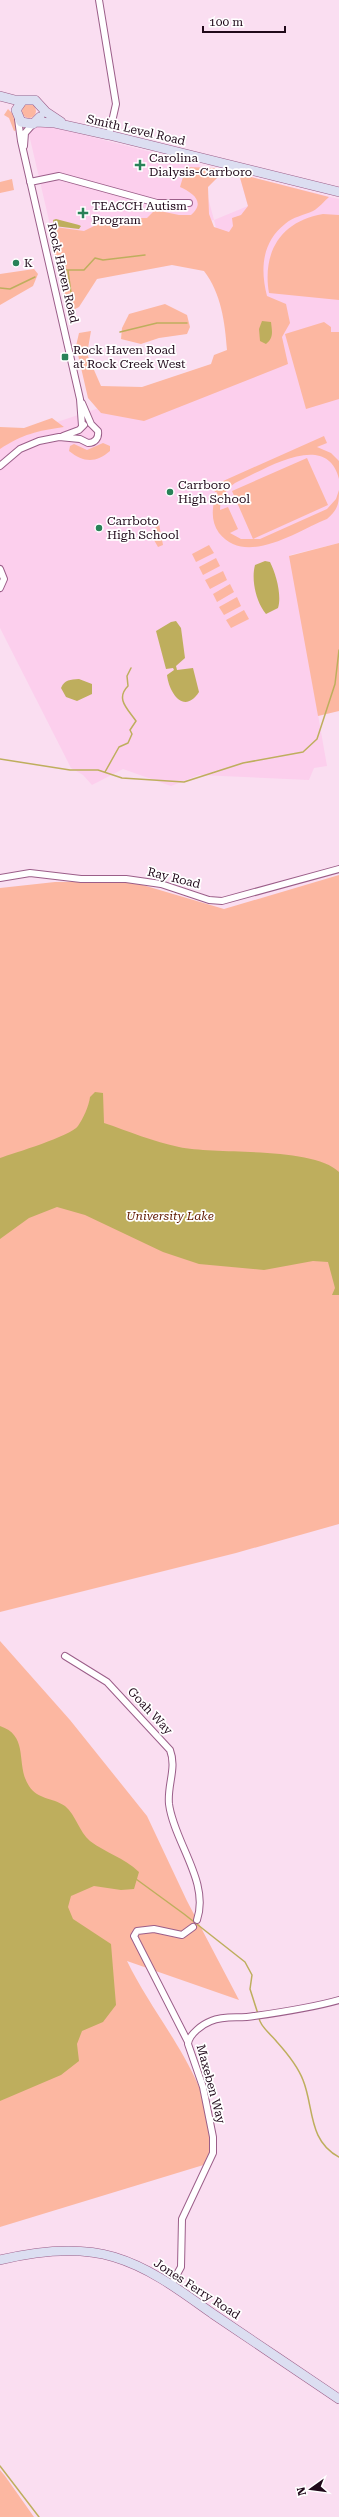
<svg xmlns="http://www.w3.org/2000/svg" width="339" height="2517" viewBox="0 0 339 2517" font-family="'Roboto Serif',serif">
	<rect width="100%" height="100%" fill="#fadef1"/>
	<!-- built -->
	<path fill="#fccfed" d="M 36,123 L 199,164 L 214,220 L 248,206 L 239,174 L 339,199 L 339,543 L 290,555 L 327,766 L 314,768 L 309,780 L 199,775 L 171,786 L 123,769 L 92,785 L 83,775 L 71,768 L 0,628 L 0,441 L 249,358 L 214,220 L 54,242 L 28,130 Z"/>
	<!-- green -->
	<path fill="#fcb7a1" d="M22 111a7 7 0 1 1 14 0a7 7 0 1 1-14 0Z
		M 8,109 L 14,115 L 17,130 L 14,131 L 9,118 L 4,115 Z
		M 186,167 L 215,168 L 219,176 L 208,187 L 209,214 L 214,227 L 229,232 L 233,226 L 232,218 L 241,215 L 248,206 L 239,174 L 329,197 C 324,201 319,208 313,211 C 304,215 293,217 285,224 C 262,242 260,269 267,296 L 286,304 L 290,323 L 282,337 L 288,364 L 144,421 L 101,413 L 88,398 L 76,346 L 79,333 L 91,331 L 87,354 L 101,386 L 142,387 L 211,364 L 214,355 L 227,350 C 225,322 221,293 204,271 L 172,265 L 97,279 L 79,307 L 73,310 L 68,307 L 48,226 L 84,231 L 102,222 L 128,218 L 147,218 L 155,210 L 179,215 L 191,215 C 206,202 193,193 180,187 Z
		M 12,179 L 14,190 L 0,193 L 0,182 Z
		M 323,214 L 339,215 L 339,300 L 269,293 C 262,252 281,221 323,214 Z
		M 34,269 L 38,274 L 33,286 L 0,305 L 0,274 Z
		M 165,304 L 187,315 L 190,327 L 187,334 L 159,338 L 141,344 L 121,339 L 122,328 L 129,314 Z
		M 324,322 L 331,327 L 331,332 L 339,332 L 339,399 L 306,409 L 285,334 Z
		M 52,418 L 64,427 C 37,431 23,434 0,449 L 0,427 L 24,428 Z
		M 324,436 L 327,443 L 317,447 L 331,453 L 339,461 L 339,479 C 327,428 262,471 235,483 C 225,490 220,498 220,510 L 228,507 L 238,529 L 230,533 L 241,539 L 260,539 L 327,509 L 336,499 L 339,490 C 339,505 338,509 327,519 C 297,531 246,567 219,533 C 210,520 212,506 217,492 L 215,492 L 212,486 Z
		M 103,443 L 110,446 L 110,451 C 96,463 84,463 69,451 L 70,446 L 74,444 L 87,450 Z
		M 307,458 L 328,505 L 253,539 L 232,491 Z
		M 159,524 L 163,545 L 158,547 L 150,533 Z
		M 339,543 L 339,711 L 318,716 L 289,556 Z
		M 209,545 L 214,553 L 196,562 L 192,554 Z
		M 216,558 L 220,566 L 203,575 L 199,567 Z
		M 223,571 L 227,580 L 210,589 L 205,580 Z
		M 230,584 L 234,592 L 217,602 L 213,594 Z
		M 237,597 L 241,606 L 224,615 L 219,607 Z
		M 244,610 L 249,619 L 231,628 L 226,620 Z
		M 339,875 L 339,1524 L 236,1553 L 0,1612 L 0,888 L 55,882 L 129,881 L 224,909 Z
		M 0,1641 L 70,1720 L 147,1816 L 187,1901 L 239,2000 L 127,1961 C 155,2019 207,2073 213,2139 C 214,2147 211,2156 210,2163 L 0,2227 Z
		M 0,2470 L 5,2476 L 34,2517 L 0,2517 Z"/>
	<!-- water -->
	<path fill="#beae5d" d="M 56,219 L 79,225 L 81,226 L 79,229 L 54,226 L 53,220 Z
		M 262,321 L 271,322 C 272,331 274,338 266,344 L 260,341 L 259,329 Z
		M 265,561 L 270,562 C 276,574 282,595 278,608 L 266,614 C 256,602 251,580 255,565 Z
		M 176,621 L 181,628 L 185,658 L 176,666 L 177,670 L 193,668 L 199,692 C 184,715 169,693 167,675 L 174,670 L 173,668 L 166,669 L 156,631 L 171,622 Z
		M 79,679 L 92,684 L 92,694 L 77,701 L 66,697 L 61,688 C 65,679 70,680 79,679 Z
		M 95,1092 L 103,1093 L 104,1123 C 128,1131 154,1142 179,1147 C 216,1155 313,1146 339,1172 L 339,1295 L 332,1295 L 335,1288 L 328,1262 L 313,1261 L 264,1270 L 199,1264 L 163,1252 L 85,1215 L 57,1207 L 29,1218 L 0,1239 L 0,1158 C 14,1153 71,1136 78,1126 C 83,1119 89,1106 90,1097 Z
		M 0,1726 C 30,1736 15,1765 29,1786 C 38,1800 52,1797 65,1806 C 76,1815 79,1832 90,1841 C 106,1853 123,1857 139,1872 L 134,1889 L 121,1890 L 94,1886 L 71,1896 L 68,1907 L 73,1919 L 111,1944 L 116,2005 L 103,2022 L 82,2031 L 77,2044 L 79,2061 L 61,2075 L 0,2101 Z"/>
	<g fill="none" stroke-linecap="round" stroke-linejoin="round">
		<!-- stream -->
		<path stroke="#beae5d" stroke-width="1.5" d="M 65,270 L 84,270 L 95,258 L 103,260 L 145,255
			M 68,271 L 72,300
			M 0,288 L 10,289 L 35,277
			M 120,332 L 157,323 L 187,323
			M 0,759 L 70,770 L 98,770 L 122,778 L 184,782 L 243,763 L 303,752 L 317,739 L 335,684 L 339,650
			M 105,772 L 119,747 L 128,743 L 132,734 L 130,730 L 136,721 C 128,709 115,699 128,686 L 127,676 L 131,668
			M 136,1879 L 184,1914 L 245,1962 L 252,1975 L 250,1989 L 258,2014
			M 259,2018 C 260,2027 272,2035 277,2042 C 286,2052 298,2067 303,2080 C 314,2107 308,2141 339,2157
			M 0,2466 L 39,2517"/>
		<defs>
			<path id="street" d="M 99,0 L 116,104 L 109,135
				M 18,119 L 21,141 L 80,399 L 82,426
				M 24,146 L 25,133 L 33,124
				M 30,182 L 59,176 L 157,203 L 189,203
				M 63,436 L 79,430 L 84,425
				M 0,466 L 20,449 L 39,441 L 59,437 L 80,439 L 88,443 C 95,443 99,438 98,431 L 91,424 L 82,403
				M 0,569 L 4,579 L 0,588
				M 0,878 L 30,873 L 81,879 L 126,879 L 161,884 L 209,900 L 222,901 L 339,869
				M 65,1656 L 107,1682 L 170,1750 C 177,1768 167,1785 169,1804 C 174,1842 210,1882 197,1920
				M 188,2042 L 134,1936 L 137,1931 L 154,1929 L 182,1935 L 193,1927
				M 171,2285 L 181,2267 L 182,2219 L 213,2153 L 213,2137 L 203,2087 L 188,2044 C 189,2034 203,2024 211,2021 C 225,2015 240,2019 254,2016 C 283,2012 311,2008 339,2000"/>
			<path id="secondary" d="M 0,96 L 15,100 L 35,100 L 46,112 L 61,122
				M 23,100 L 16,110 L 21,122 L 33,124 L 40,117
				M 36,122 L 55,123 L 109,135 L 339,192
				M 0,2260 C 37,2251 77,2246 114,2257 C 151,2268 182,2292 213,2314 C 255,2342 297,2371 339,2399"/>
		</defs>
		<!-- street casing -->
		<use href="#street" stroke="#9b5e89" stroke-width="8"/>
		<!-- secondary casing -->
		<use href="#secondary" stroke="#9b5e89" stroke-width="10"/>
		<!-- street -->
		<use href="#street" stroke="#fff" stroke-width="6"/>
		<!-- secondary -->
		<use href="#secondary" stroke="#dcdef1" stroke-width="9"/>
	</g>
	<!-- markers -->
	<g fill="#288258" stroke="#fff" stroke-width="1.5">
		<path d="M138 159h4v4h4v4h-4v4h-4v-4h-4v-4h4z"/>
		<path d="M81 207h4v4h4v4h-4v4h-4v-4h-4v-4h4z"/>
		<circle cx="16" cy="263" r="4"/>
		<rect x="61" y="353" width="8" height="8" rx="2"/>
		<circle cx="170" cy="492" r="4"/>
		<circle cx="99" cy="528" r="4"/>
	</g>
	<g text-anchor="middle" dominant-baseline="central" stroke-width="3.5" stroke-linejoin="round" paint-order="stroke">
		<!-- street labels -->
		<g font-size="12" fill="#20091a" stroke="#fff">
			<text transform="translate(136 130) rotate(13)">Smith Level Road</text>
			<text transform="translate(63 273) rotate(77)">Rock Haven Road</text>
			<text transform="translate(174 878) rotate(14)">Ray Road</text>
			<text transform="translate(150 1711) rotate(47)">Goah Way</text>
			<text transform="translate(211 2084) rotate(75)">Maxeben Way</text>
			<text transform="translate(197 2289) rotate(33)">Jones Ferry Road</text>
		</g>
		<!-- poi labels -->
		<g font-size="12" fill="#20091a" stroke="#fff" text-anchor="start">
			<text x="149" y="158">Carolina<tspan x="149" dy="14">Dialysis-Carrboro</tspan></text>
			<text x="92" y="206">TEACCH Autism<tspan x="92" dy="14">Program</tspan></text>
			<text x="24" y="263">K</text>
			<text x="73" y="350">Rock Haven Road<tspan x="73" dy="14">at Rock Creek West</tspan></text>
			<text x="178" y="485">Carrboro<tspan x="178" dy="14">High School</tspan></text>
			<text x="107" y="521">Carrboto<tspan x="107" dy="14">High School</tspan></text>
		</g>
		<!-- park labels -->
		<g font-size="12" font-style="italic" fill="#601900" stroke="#fff">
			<text x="170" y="1216">University Lake</text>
		</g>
	</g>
	<!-- north arrow -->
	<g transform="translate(311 2489) rotate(256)" stroke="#ffffff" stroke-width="3" paint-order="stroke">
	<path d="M0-3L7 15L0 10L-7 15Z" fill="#20091a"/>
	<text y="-6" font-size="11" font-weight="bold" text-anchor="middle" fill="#20091a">N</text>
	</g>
	<!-- scale -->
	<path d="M203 26v6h82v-6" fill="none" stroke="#20091a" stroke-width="2"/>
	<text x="209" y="26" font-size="12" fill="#20091a" stroke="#ffffff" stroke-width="3" paint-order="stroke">100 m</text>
</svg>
